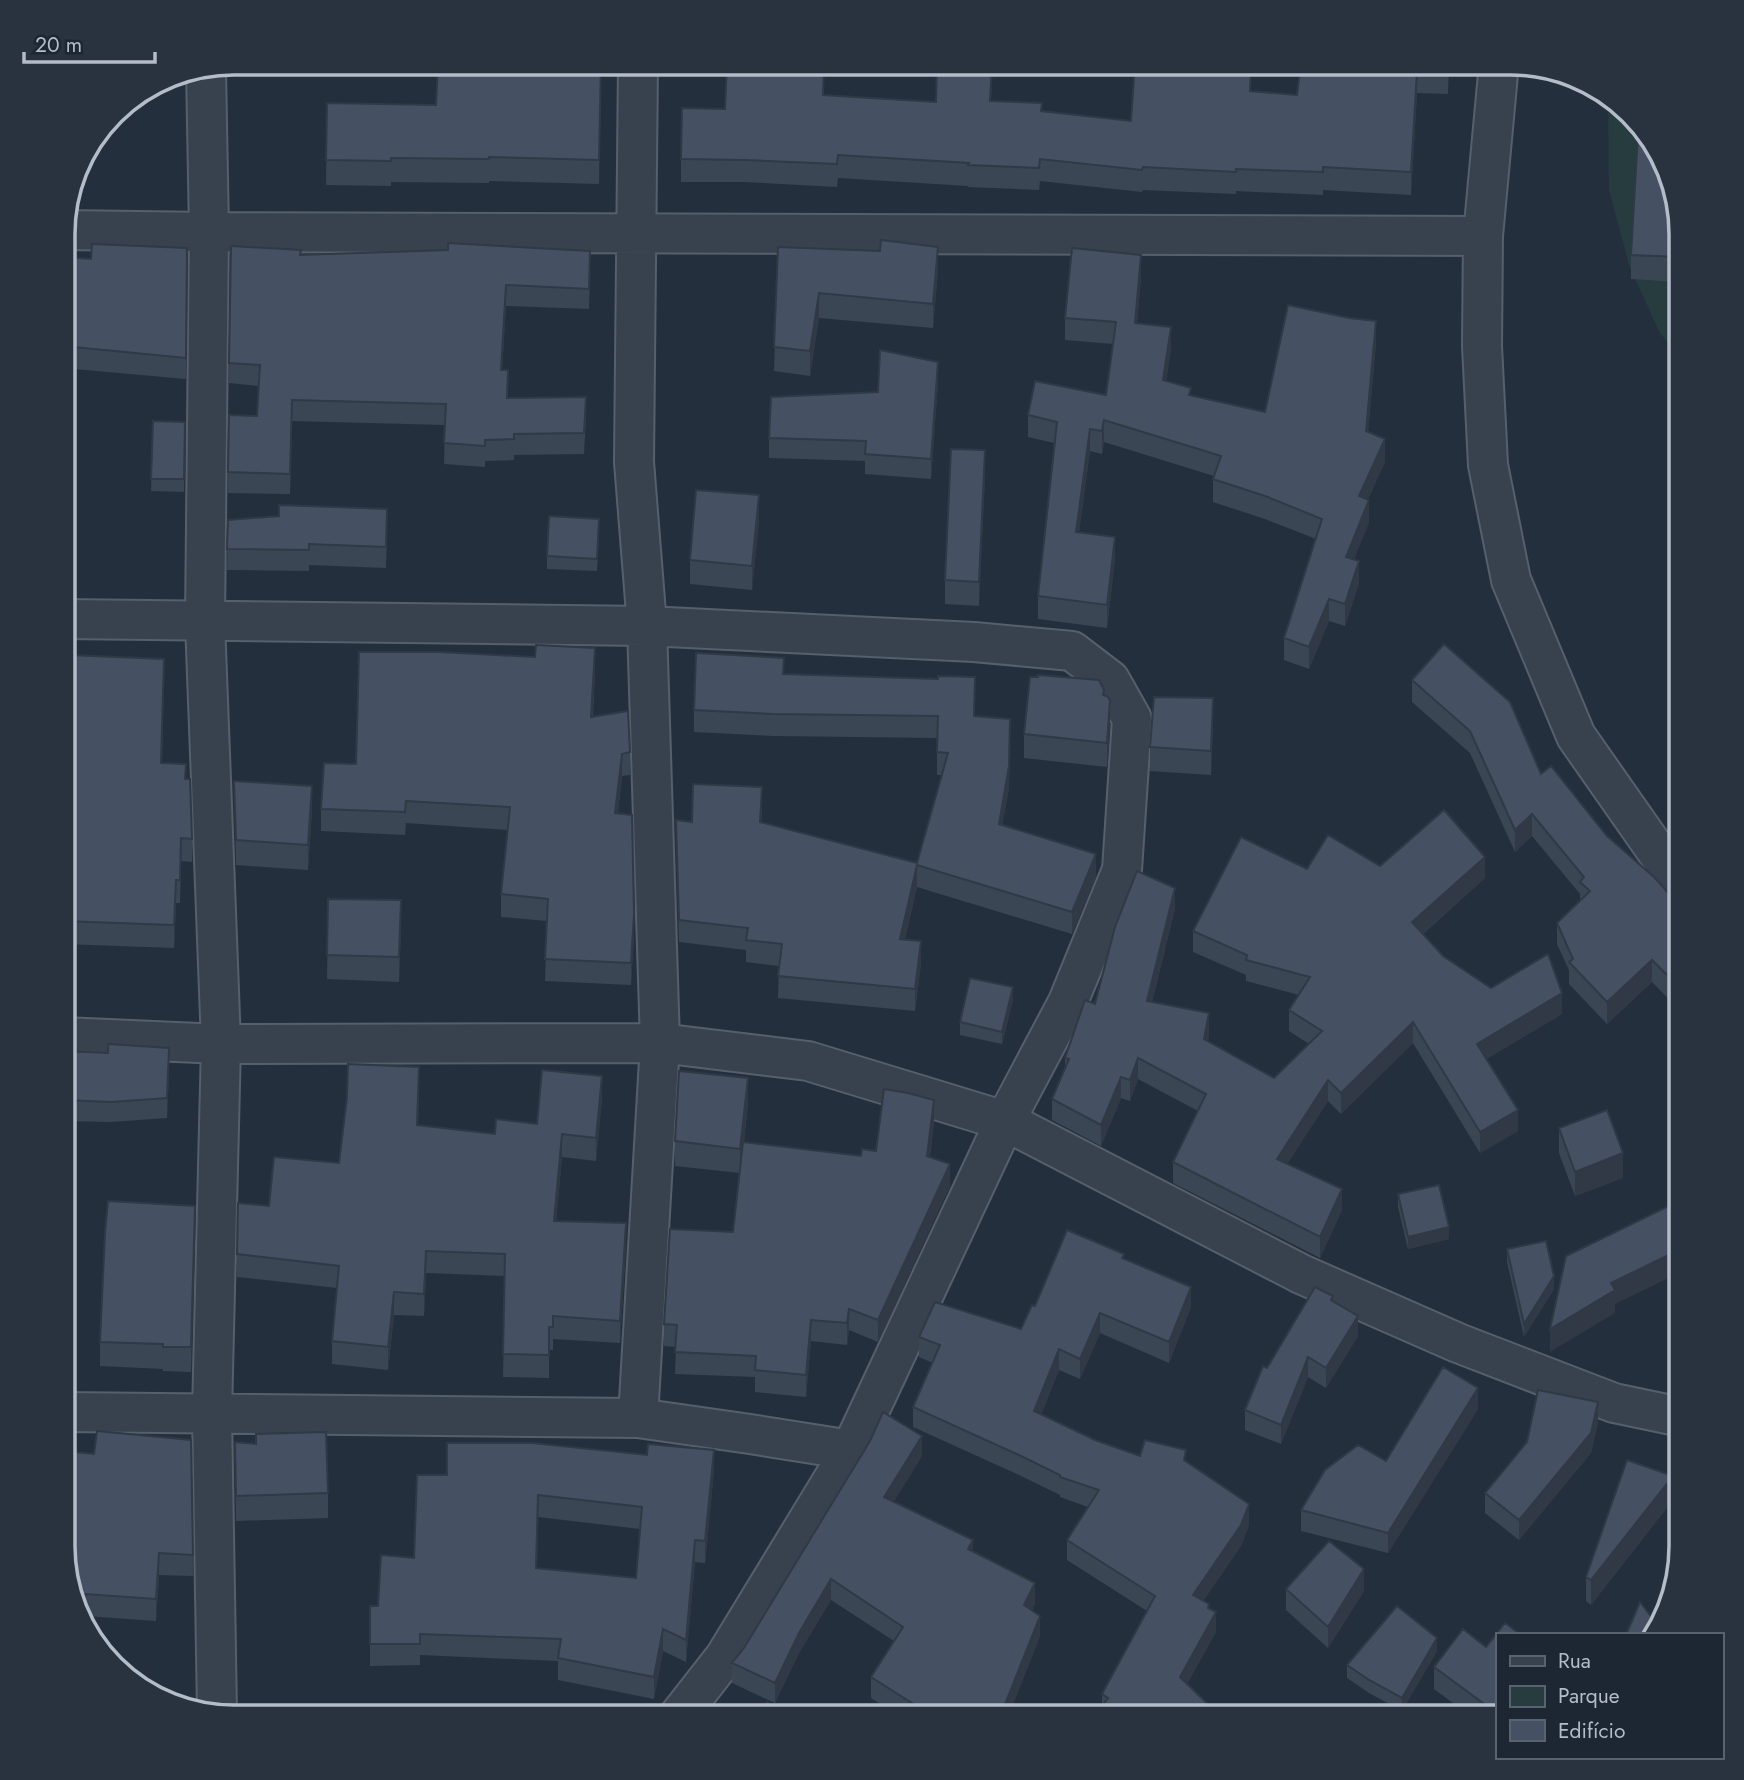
<svg xmlns="http://www.w3.org/2000/svg" width="1744" height="1780" viewBox="0 0 1744 1780" font-family="Jost,sans-serif">
	<rect width="100%" height="100%" fill="#242f3e"/>
	<!-- green -->
	<path fill="#263c3f" d="M 1608,98 L 1639,122 L 1672,179 L 1681,234 L 1681,358 L 1660,333 L 1630,268 L 1609,190 Z"/>
	<g fill="none" stroke-linecap="round" stroke-linejoin="round">
		<defs>
			<path id="minor" d="M 638,63 L 634,462 L 647,626 L 660,1043 L 638,1418
				M 1499,63 L 1483,236 L 1482,346 L 1488,465 L 1511,580 L 1576,736 L 1681,886
				M 206,69 L 209,232 L 205,622 L 221,1044 L 212,1413 L 217,1713
				M 63,230 L 209,232 L 1483,236
				M 63,619 L 647,626 L 974,642 L 1072,651 L 1110,680 L 1132,719 L 1122,870 L 1068,1002 L 1005,1121 L 851,1450 L 725,1657 L 678,1717
				M 63,1037 L 221,1044 L 660,1043 L 808,1061 L 1005,1121 L 1301,1274 L 1458,1343 L 1614,1403 L 1681,1417
				M 63,1412 L 638,1418 L 750,1434 L 851,1450"/>
		</defs>
		<!-- minor casing -->
		<use href="#minor" stroke="#565f6c" stroke-width="42"/>
		<!-- minor -->
		<use href="#minor" stroke="#38414e" stroke-width="38"/>
	</g>
	<!-- wall -->
	<path fill="#3b4654" fill-rule="evenodd" d="M 438,63 L 613,63 L 612,72 L 601,71 L 599,184 L 489,181 L 489,183 L 391,182 L 391,186 L 326,185 L 327,103 L 436,105 Z
		M 824,63 L 824,95 L 936,102 L 991,101 L 1042,111 L 1131,121 L 1251,91 L 1297,95 L 1301,63 L 1449,63 L 1448,94 L 1417,93 L 1411,195 L 1323,190 L 1323,195 L 1236,191 L 1236,194 L 1143,190 L 1142,192 L 1040,181 L 1039,190 L 968,187 L 968,186 L 838,178 L 837,187 L 744,182 L 681,182 L 681,159 L 725,109 Z
		M 81,158 L 80,182 L 75,181 Z
		M 1681,234 L 1679,282 L 1631,279 L 1631,255 Z
		M 231,246 L 301,255 L 590,271 L 589,309 L 506,306 L 502,370 L 508,398 L 586,418 L 584,454 L 514,455 L 514,460 L 485,461 L 485,467 L 444,464 L 445,425 L 292,421 L 290,494 L 228,493 L 229,415 L 257,416 L 259,386 L 229,383 Z
		M 778,247 L 938,271 L 933,328 L 819,318 L 810,376 L 774,371 Z
		M 187,248 L 186,379 L 63,368 L 63,257 L 91,259 Z
		M 1141,277 L 1137,323 L 1171,349 L 1166,381 L 1191,396 L 1265,412 L 1376,343 L 1368,432 L 1385,462 L 1368,499 L 1369,522 L 1354,559 L 1359,583 L 1345,626 L 1329,621 L 1309,669 L 1284,660 L 1284,638 L 1316,539 L 1265,519 L 1213,502 L 1213,479 L 1214,476 L 1104,442 L 1102,454 L 1090,451 L 1079,532 L 1115,559 L 1107,628 L 1038,619 L 1038,596 L 1054,443 L 1028,437 L 1028,415 L 1106,395 L 1113,344 L 1065,340 L 1065,318 Z
		M 938,382 L 931,479 L 865,474 L 865,461 L 769,458 L 769,438 L 878,392 Z
		M 153,421 L 185,422 L 184,492 L 151,491 Z
		M 985,475 L 979,606 L 945,604 L 945,580 Z
		M 228,520 L 387,530 L 386,568 L 309,565 L 309,571 L 227,570 Z
		M 759,520 L 752,590 L 690,584 L 690,560 Z
		M 599,531 L 597,571 L 547,569 L 547,556 Z
		M 63,651 L 69,655 L 164,682 L 162,763 L 186,779 L 192,839 L 192,862 L 181,861 L 180,903 L 176,903 L 174,948 L 63,944 Z
		M 595,671 L 593,717 L 630,752 L 630,775 L 622,776 L 618,813 L 634,936 L 631,985 L 545,981 L 547,921 L 501,917 L 501,894 L 508,830 L 406,823 L 405,835 L 321,831 L 321,809 L 356,764 Z
		M 784,674 L 975,700 L 975,716 L 1010,741 L 1009,788 L 1002,825 L 1096,877 L 1072,934 L 917,887 L 905,939 L 921,963 L 915,1011 L 778,998 L 779,966 L 746,962 L 746,950 L 679,942 L 676,820 L 692,822 L 762,809 L 761,823 L 917,863 L 942,775 L 937,775 L 937,738 L 774,736 L 694,732 L 694,710 Z
		M 1412,680 L 1541,774 L 1681,907 L 1681,1011 L 1652,982 L 1607,1024 L 1569,984 L 1569,970 L 1557,944 L 1557,923 L 1580,901 L 1580,894 L 1532,836 L 1515,852 L 1470,753 L 1412,702 Z
		M 1104,695 L 1110,724 L 1107,767 L 1024,758 L 1024,734 Z
		M 1213,723 L 1211,775 L 1150,771 L 1150,747 Z
		M 234,781 L 312,811 L 308,870 L 236,865 Z
		M 1380,866 L 1485,878 L 1423,934 L 1443,956 L 1491,988 L 1562,1014 L 1486,1059 L 1518,1131 L 1480,1153 L 1413,1043 L 1341,1114 L 1328,1101 L 1287,1164 L 1342,1210 L 1320,1258 L 1173,1183 L 1173,1162 L 1198,1111 L 1138,1079 L 1130,1101 L 1121,1098 L 1101,1146 L 1052,1120 L 1052,1099 L 1065,1067 L 1065,1058 L 1095,1004 L 1175,909 L 1152,1002 L 1209,1034 L 1208,1041 L 1274,1078 L 1309,1044 L 1289,1031 L 1289,1010 L 1299,995 L 1246,981 L 1246,975 L 1193,952 L 1193,931 L 1307,869 Z
		M 328,899 L 401,925 L 399,982 L 327,979 Z
		M 1013,1000 L 1002,1044 L 960,1035 L 960,1022 Z
		M 63,1051 L 169,1069 L 167,1118 L 111,1122 L 63,1121 Z
		M 419,1090 L 418,1125 L 495,1134 L 537,1124 L 602,1099 L 596,1161 L 562,1157 L 556,1221 L 626,1246 L 620,1343 L 553,1339 L 553,1350 L 549,1350 L 549,1378 L 503,1377 L 505,1276 L 426,1273 L 424,1316 L 394,1315 L 388,1370 L 332,1364 L 332,1341 L 337,1288 L 237,1277 L 237,1254 L 269,1206 L 339,1163 Z
		M 1681,1094 L 1681,1138 L 1671,1128 L 1671,1103 Z
		M 748,1103 L 744,1142 L 861,1156 L 876,1151 L 934,1122 L 930,1157 L 950,1186 L 878,1342 L 849,1330 L 847,1345 L 811,1341 L 806,1397 L 755,1392 L 755,1377 L 675,1374 L 676,1347 L 664,1346 L 664,1324 L 733,1232 L 740,1173 L 675,1166 L 675,1141 Z
		M 1559,1128 L 1623,1178 L 1575,1196 L 1559,1153 Z
		M 1398,1194 L 1449,1239 L 1408,1249 L 1398,1207 Z
		M 195,1230 L 191,1372 L 163,1371 L 163,1369 L 100,1366 L 100,1342 Z
		M 1507,1249 L 1554,1289 L 1524,1337 L 1507,1262 Z
		M 1124,1259 L 1191,1307 L 1169,1363 L 1100,1333 L 1080,1379 L 1059,1370 L 1041,1415 L 1095,1440 L 1140,1456 L 1186,1462 L 1249,1525 L 1241,1546 L 1203,1601 L 1209,1609 L 1216,1632 L 1187,1684 L 1219,1717 L 1102,1717 L 1102,1694 L 1147,1611 L 1067,1560 L 1067,1540 L 1088,1507 L 1060,1497 L 1060,1495 L 1019,1475 L 913,1427 L 913,1407 L 933,1363 L 919,1357 L 919,1337 L 1021,1329 L 1035,1306 Z
		M 1333,1301 L 1358,1336 L 1326,1388 L 1308,1377 L 1281,1444 L 1245,1430 L 1245,1410 L 1267,1368 Z
		M 1478,1409 L 1388,1553 L 1301,1531 L 1301,1510 Z
		M 1598,1422 L 1591,1453 L 1519,1540 L 1485,1513 L 1485,1493 Z
		M 191,1440 L 193,1576 L 159,1575 L 156,1621 L 85,1616 L 76,1611 L 94,1454 Z
		M 235,1442 L 256,1444 L 328,1493 L 328,1518 L 236,1521 Z
		M 922,1456 L 894,1501 L 973,1551 L 1035,1603 L 1032,1610 L 1040,1636 L 1008,1717 L 901,1717 L 871,1698 L 871,1677 L 894,1641 L 831,1600 L 799,1653 L 775,1703 L 732,1683 L 732,1663 Z
		M 714,1471 L 705,1563 L 695,1562 L 686,1662 L 663,1651 L 654,1699 L 558,1680 L 558,1661 L 420,1655 L 420,1665 L 370,1666 L 370,1606 L 378,1606 L 414,1558 L 447,1475 ZM 538,1517 L 640,1529 L 636,1578 L 537,1568 Z
		M 1673,1500 L 1591,1605 L 1586,1601 L 1586,1577 Z
		M 1286,1589 L 1364,1591 L 1328,1648 L 1286,1610 Z
		M 1463,1629 L 1497,1717 L 1472,1717 L 1434,1689 L 1434,1667 Z
		M 1437,1651 L 1402,1711 L 1369,1693 L 1347,1678 L 1347,1665 Z"/>
	<!-- shaded-wall -->
	<path fill="#303945" d="M 992,63 L 993,63 L 990,124 L 990,101 Z
		M 1417,71 L 1417,93 L 1411,195 L 1411,172 Z
		M 1680,231 L 1681,246 L 1679,282 L 1679,257 Z
		M 938,247 L 938,271 L 933,328 L 933,304 Z
		M 1141,255 L 1141,277 L 1135,345 L 1135,323 Z
		M 506,285 L 506,306 L 501,391 L 501,370 Z
		M 819,293 L 819,318 L 810,376 L 810,351 Z
		M 1376,321 L 1376,343 L 1366,453 L 1366,431 Z
		M 1171,327 L 1171,349 L 1163,402 L 1163,380 Z
		M 938,362 L 938,382 L 931,479 L 931,459 Z
		M 1104,420 L 1104,442 L 1102,454 L 1102,431 Z
		M 1090,429 L 1090,451 L 1076,554 L 1076,532 Z
		M 1385,439 L 1385,462 L 1359,518 L 1359,496 Z
		M 985,450 L 985,475 L 979,606 L 979,582 Z
		M 759,495 L 759,520 L 752,590 L 752,566 Z
		M 1369,500 L 1369,522 L 1346,579 L 1346,557 Z
		M 1115,537 L 1115,559 L 1107,628 L 1107,605 Z
		M 1359,561 L 1359,583 L 1345,626 L 1345,604 Z
		M 1329,599 L 1329,621 L 1309,669 L 1309,647 Z
		M 595,648 L 595,671 L 591,740 L 591,717 Z
		M 164,659 L 164,682 L 161,785 L 161,763 Z
		M 1213,698 L 1213,723 L 1211,775 L 1211,751 Z
		M 1110,700 L 1110,724 L 1107,767 L 1107,743 Z
		M 1010,719 L 1009,788 L 999,846 L 999,824 Z
		M 622,754 L 622,776 L 615,835 L 615,813 Z
		M 312,786 L 312,811 L 308,870 L 308,845 Z
		M 1532,814 L 1532,836 L 1515,852 L 1515,830 Z
		M 1096,854 L 1096,877 L 1072,934 L 1072,912 Z
		M 1485,857 L 1485,878 L 1412,943 L 1412,922 Z
		M 917,865 L 917,887 L 900,961 L 900,939 Z
		M 176,880 L 176,903 L 174,948 L 174,925 Z
		M 1175,888 L 1175,909 L 1147,1022 L 1147,1001 Z
		M 401,900 L 401,925 L 399,982 L 399,957 Z
		M 634,914 L 634,936 L 631,985 L 631,963 Z
		M 921,941 L 921,963 L 915,1011 L 915,989 Z
		M 1652,960 L 1652,982 L 1607,1024 L 1607,1002 Z
		M 1013,987 L 1013,1000 L 1002,1044 L 1002,1032 Z
		M 1562,993 L 1562,1014 L 1477,1065 L 1477,1044 Z
		M 1209,1013 L 1209,1034 L 1204,1060 L 1204,1039 Z
		M 1413,1022 L 1413,1043 L 1341,1114 L 1341,1093 Z
		M 169,1048 L 169,1069 L 167,1118 L 167,1098 Z
		M 1138,1058 L 1138,1079 L 1130,1101 L 1130,1080 Z
		M 602,1076 L 602,1099 L 596,1161 L 596,1138 Z
		M 1121,1077 L 1121,1098 L 1101,1146 L 1101,1125 Z
		M 748,1078 L 748,1103 L 740,1173 L 740,1149 Z
		M 1328,1080 L 1328,1101 L 1277,1180 L 1277,1159 Z
		M 934,1100 L 934,1122 L 927,1178 L 927,1156 Z
		M 1518,1110 L 1518,1131 L 1480,1153 L 1480,1132 Z
		M 562,1134 L 562,1157 L 554,1244 L 554,1221 Z
		M 1623,1153 L 1623,1178 L 1575,1196 L 1575,1172 Z
		M 950,1164 L 950,1186 L 878,1342 L 878,1320 Z
		M 1342,1189 L 1342,1210 L 1320,1258 L 1320,1237 Z
		M 195,1206 L 195,1230 L 191,1372 L 191,1347 Z
		M 626,1223 L 626,1246 L 620,1343 L 620,1321 Z
		M 1449,1227 L 1449,1239 L 1408,1249 L 1408,1237 Z
		M 1681,1249 L 1681,1272 L 1615,1304 L 1615,1313 L 1550,1352 L 1550,1329 L 1611,1283 Z
		M 426,1251 L 426,1273 L 424,1316 L 424,1294 Z
		M 1554,1276 L 1554,1289 L 1524,1337 L 1524,1324 Z
		M 1191,1287 L 1191,1307 L 1169,1363 L 1169,1342 Z
		M 394,1292 L 394,1315 L 388,1370 L 388,1347 Z
		M 849,1309 L 849,1330 L 847,1345 L 847,1323 Z
		M 1100,1313 L 1100,1333 L 1080,1379 L 1080,1359 Z
		M 1358,1316 L 1358,1336 L 1326,1388 L 1326,1368 Z
		M 811,1320 L 811,1341 L 806,1397 L 806,1375 Z
		M 1059,1349 L 1059,1370 L 1034,1432 L 1034,1411 Z
		M 1308,1357 L 1308,1377 L 1281,1444 L 1281,1425 Z
		M 1478,1388 L 1478,1409 L 1388,1553 L 1388,1533 Z
		M 1598,1402 L 1598,1422 L 1591,1453 L 1519,1540 L 1519,1520 Z
		M 922,1436 L 922,1456 L 884,1517 L 884,1497 Z
		M 714,1450 L 714,1471 L 705,1563 L 705,1541 Z
		M 1673,1476 L 1673,1500 L 1591,1605 L 1591,1580 Z
		M 1249,1504 L 1249,1525 L 1241,1546 L 1193,1615 L 1193,1595 Z
		M 695,1540 L 695,1562 L 686,1662 L 686,1640 Z
		M 973,1540 L 973,1560 L 968,1549 Z
		M 159,1553 L 159,1575 L 156,1621 L 156,1599 Z
		M 1364,1569 L 1364,1591 L 1328,1648 L 1328,1627 Z
		M 831,1579 L 831,1600 L 799,1653 L 775,1703 L 775,1683 L 799,1633 Z
		M 1035,1583 L 1035,1603 L 1024,1625 L 1024,1605 Z
		M 1209,1604 L 1209,1623 L 1216,1612 L 1216,1632 L 1180,1697 L 1180,1677 Z
		M 1040,1616 L 1040,1636 L 1008,1717 L 1000,1717 Z
		M 663,1629 L 663,1651 L 654,1699 L 654,1677 Z
		M 1437,1638 L 1437,1651 L 1402,1711 L 1402,1698 Z"/>
	<!-- building -->
	<path fill="#455162" stroke="#303945" stroke-width="2" fill-rule="evenodd" d="M 438,63 L 601,63 L 599,160 L 489,157 L 489,159 L 391,158 L 391,161 L 326,160 L 327,103 L 436,105 Z
		M 727,63 L 824,63 L 823,95 L 936,102 L 937,63 L 992,63 L 990,101 L 1042,103 L 1041,111 L 1131,121 L 1135,63 L 1251,63 L 1250,91 L 1297,95 L 1301,63 L 1448,63 L 1448,72 L 1417,71 L 1411,172 L 1323,167 L 1323,172 L 1236,169 L 1236,172 L 1143,167 L 1142,170 L 1040,159 L 1039,168 L 968,165 L 969,163 L 838,155 L 837,164 L 744,160 L 681,159 L 682,108 L 725,109 Z
		M 1638,134 L 1646,135 L 1672,179 L 1680,231 L 1679,257 L 1631,255 Z
		M 881,240 L 938,247 L 933,304 L 819,293 L 810,351 L 774,347 L 778,247 L 880,251 Z
		M 448,243 L 590,251 L 589,289 L 506,285 L 501,370 L 508,370 L 507,398 L 586,397 L 584,433 L 514,434 L 514,439 L 485,440 L 485,446 L 444,443 L 446,404 L 292,400 L 290,474 L 228,472 L 229,415 L 257,416 L 260,365 L 229,363 L 231,246 L 301,250 L 300,255 L 448,250 Z
		M 92,244 L 187,248 L 186,358 L 63,346 L 63,257 L 91,259 Z
		M 1072,248 L 1141,255 L 1135,323 L 1171,327 L 1163,380 L 1191,388 L 1189,395 L 1265,412 L 1288,305 L 1349,318 L 1376,321 L 1366,431 L 1385,439 L 1359,496 L 1369,500 L 1346,557 L 1359,561 L 1345,604 L 1329,599 L 1309,647 L 1284,638 L 1322,519 L 1265,496 L 1213,479 L 1221,456 L 1104,420 L 1102,431 L 1090,429 L 1076,532 L 1115,537 L 1107,605 L 1038,596 L 1057,422 L 1028,415 L 1035,381 L 1106,395 L 1116,322 L 1065,318 Z
		M 880,350 L 938,362 L 931,459 L 865,454 L 866,441 L 769,438 L 771,397 L 878,392 Z
		M 153,421 L 185,422 L 184,479 L 151,479 Z
		M 951,449 L 985,450 L 979,582 L 945,580 Z
		M 696,490 L 759,495 L 752,566 L 690,560 Z
		M 279,505 L 387,509 L 386,547 L 309,544 L 309,550 L 227,549 L 228,520 L 279,516 Z
		M 549,516 L 599,519 L 597,559 L 547,556 Z
		M 1444,644 L 1510,702 L 1541,774 L 1551,766 L 1607,836 L 1654,877 L 1681,907 L 1681,989 L 1652,960 L 1607,1002 L 1569,962 L 1573,959 L 1557,923 L 1590,891 L 1580,882 L 1584,877 L 1532,814 L 1515,830 L 1470,731 L 1412,680 Z
		M 536,645 L 595,648 L 591,717 L 628,711 L 630,752 L 622,754 L 615,813 L 632,815 L 634,914 L 631,963 L 545,959 L 548,899 L 501,894 L 510,807 L 406,801 L 405,812 L 321,809 L 324,763 L 356,764 L 359,652 L 438,652 L 535,657 Z
		M 63,651 L 69,651 L 69,655 L 164,659 L 161,763 L 186,764 L 185,779 L 190,779 L 192,839 L 181,838 L 180,880 L 176,880 L 174,925 L 63,921 Z
		M 696,653 L 784,658 L 783,674 L 938,679 L 938,676 L 975,677 L 974,716 L 1010,719 L 1009,766 L 999,824 L 1096,854 L 1072,912 L 917,865 L 900,939 L 921,941 L 915,989 L 778,976 L 782,944 L 746,940 L 748,928 L 679,920 L 676,820 L 692,822 L 693,784 L 762,787 L 760,822 L 917,863 L 948,753 L 937,752 L 938,716 L 774,714 L 694,710 Z
		M 1038,675 L 1099,680 L 1104,690 L 1103,695 L 1107,696 L 1110,700 L 1107,743 L 1024,734 L 1030,677 L 1038,677 Z
		M 1154,697 L 1213,698 L 1211,751 L 1150,747 Z
		M 234,781 L 312,786 L 308,845 L 236,840 Z
		M 1444,810 L 1485,857 L 1412,922 L 1443,956 L 1491,988 L 1548,954 L 1562,993 L 1477,1044 L 1518,1110 L 1480,1132 L 1413,1022 L 1341,1093 L 1328,1080 L 1277,1159 L 1342,1189 L 1320,1237 L 1173,1162 L 1206,1094 L 1138,1058 L 1130,1080 L 1121,1077 L 1101,1125 L 1052,1099 L 1069,1059 L 1065,1058 L 1085,1000 L 1095,1004 L 1115,927 L 1137,871 L 1175,888 L 1147,1001 L 1209,1013 L 1204,1039 L 1274,1078 L 1322,1031 L 1289,1010 L 1310,977 L 1246,960 L 1247,955 L 1193,931 L 1241,837 L 1307,869 L 1328,835 L 1380,866 Z
		M 328,899 L 401,900 L 399,957 L 327,955 Z
		M 970,978 L 1013,987 L 1002,1032 L 960,1022 Z
		M 108,1044 L 169,1048 L 167,1098 L 111,1102 L 63,1100 L 63,1051 L 108,1053 Z
		M 348,1064 L 419,1067 L 417,1125 L 495,1134 L 496,1119 L 537,1124 L 542,1070 L 602,1076 L 596,1138 L 562,1134 L 554,1221 L 626,1223 L 620,1321 L 553,1316 L 553,1327 L 549,1327 L 549,1355 L 503,1354 L 505,1254 L 426,1251 L 424,1294 L 394,1292 L 388,1347 L 332,1341 L 339,1266 L 237,1254 L 238,1203 L 269,1206 L 274,1157 L 339,1163 L 347,1097 Z
		M 679,1071 L 748,1078 L 740,1149 L 675,1141 Z
		M 884,1089 L 908,1093 L 934,1100 L 927,1156 L 950,1164 L 878,1320 L 849,1309 L 847,1323 L 811,1320 L 806,1375 L 755,1370 L 756,1356 L 675,1352 L 677,1325 L 664,1324 L 670,1229 L 733,1232 L 743,1142 L 861,1156 L 862,1149 L 876,1151 Z
		M 1681,1094 L 1681,1114 L 1671,1103 Z
		M 1607,1110 L 1623,1153 L 1575,1172 L 1559,1128 Z
		M 1439,1185 L 1449,1227 L 1408,1237 L 1398,1194 Z
		M 1681,1200 L 1681,1249 L 1611,1283 L 1615,1290 L 1550,1329 L 1566,1256 Z
		M 108,1201 L 195,1206 L 191,1347 L 163,1347 L 163,1344 L 100,1342 L 105,1233 Z
		M 1067,1230 L 1124,1254 L 1122,1258 L 1191,1287 L 1169,1342 L 1100,1313 L 1080,1359 L 1059,1349 L 1034,1411 L 1095,1440 L 1140,1456 L 1145,1440 L 1186,1450 L 1184,1460 L 1249,1504 L 1241,1525 L 1193,1595 L 1209,1604 L 1208,1608 L 1216,1612 L 1180,1677 L 1219,1715 L 1217,1717 L 1115,1717 L 1102,1706 L 1108,1698 L 1102,1694 L 1155,1596 L 1067,1540 L 1099,1490 L 1060,1477 L 1060,1475 L 1019,1455 L 913,1407 L 940,1345 L 919,1337 L 935,1302 L 1021,1329 L 1032,1305 L 1035,1306 Z
		M 1546,1241 L 1554,1276 L 1524,1324 L 1507,1249 Z
		M 1315,1287 L 1333,1296 L 1331,1300 L 1358,1316 L 1326,1368 L 1308,1357 L 1281,1425 L 1245,1410 L 1263,1366 L 1267,1368 Z
		M 1443,1367 L 1478,1388 L 1388,1533 L 1301,1510 L 1325,1470 L 1358,1445 L 1386,1461 Z
		M 1538,1390 L 1598,1402 L 1591,1433 L 1519,1520 L 1485,1493 L 1527,1442 Z
		M 883,1412 L 922,1436 L 884,1497 L 973,1540 L 968,1549 L 1035,1583 L 1024,1605 L 1040,1616 L 1000,1717 L 934,1717 L 871,1677 L 903,1627 L 831,1579 L 799,1633 L 775,1683 L 732,1663 L 744,1648 L 870,1441 Z
		M 97,1431 L 191,1440 L 193,1555 L 159,1553 L 156,1599 L 85,1594 L 84,1623 L 76,1611 L 63,1546 L 63,1451 L 94,1454 Z
		M 326,1432 L 328,1493 L 236,1496 L 235,1442 L 256,1444 L 256,1434 Z
		M 447,1443 L 532,1443 L 647,1455 L 648,1444 L 714,1450 L 705,1541 L 695,1540 L 686,1640 L 663,1629 L 654,1677 L 558,1658 L 561,1639 L 420,1634 L 420,1644 L 370,1644 L 370,1606 L 378,1606 L 381,1555 L 414,1558 L 417,1475 L 447,1475 ZM 538,1495 L 642,1507 L 636,1578 L 536,1568 Z
		M 1627,1460 L 1673,1476 L 1591,1580 L 1586,1577 Z
		M 1329,1541 L 1364,1569 L 1328,1627 L 1286,1589 Z
		M 1640,1602 L 1659,1627 L 1653,1635 L 1626,1635 Z
		M 1397,1606 L 1437,1638 L 1402,1698 L 1369,1680 L 1347,1665 Z
		M 1505,1623 L 1521,1635 L 1497,1635 L 1497,1717 L 1491,1717 L 1495,1712 L 1434,1667 L 1463,1629 L 1486,1647 Z
		M 767,1702 L 786,1717 L 755,1717 Z"/>
	<!-- crop -->
	<path d="M0 0H1744V1780H0ZM234 75H1510A159 159 0 0 1 1669 234V1546A159 159 0 0 1 1510 1705H234A159 159 0 0 1 75 1546V234A159 159 0 0 1 234 75Z" fill="#29323f" fill-rule="evenodd"/>
	<path fill="none" stroke="#b4bcc9" stroke-width="3.5" d="M234 75H1510A159 159 0 0 1 1669 234V1546A159 159 0 0 1 1510 1705H234A159 159 0 0 1 75 1546V234A159 159 0 0 1 234 75Z"/>
	<!-- legend -->
	<rect x="1496" y="1633" width="228" height="126" fill="#1d2633" stroke="#59626f" stroke-width="2"/>
	<rect x="1510" y="1656" width="35" height="10" fill="#38414e" stroke="#59626f" stroke-width="2"/>
	<text x="1558" y="1668" font-size="21" fill="#b4bcc9">Rua</text>
	<rect x="1510" y="1686" width="35" height="21" fill="#263c3f" stroke="#59626f" stroke-width="2"/>
	<text x="1558" y="1703" font-size="21" fill="#b4bcc9">Parque</text>
	<rect x="1510" y="1720" width="35" height="21" fill="#455162" stroke="#59626f" stroke-width="2"/>
	<text x="1558" y="1738" font-size="21" fill="#b4bcc9">Edifício</text>
	<!-- scale -->
	<path d="M24 52v10h131v-10" fill="none" stroke="#b4bcc9" stroke-width="3.5"/>
	<text x="35" y="52" font-size="21" fill="#b4bcc9" stroke="#1d2633" stroke-width="5" paint-order="stroke">20 m</text>
</svg>
